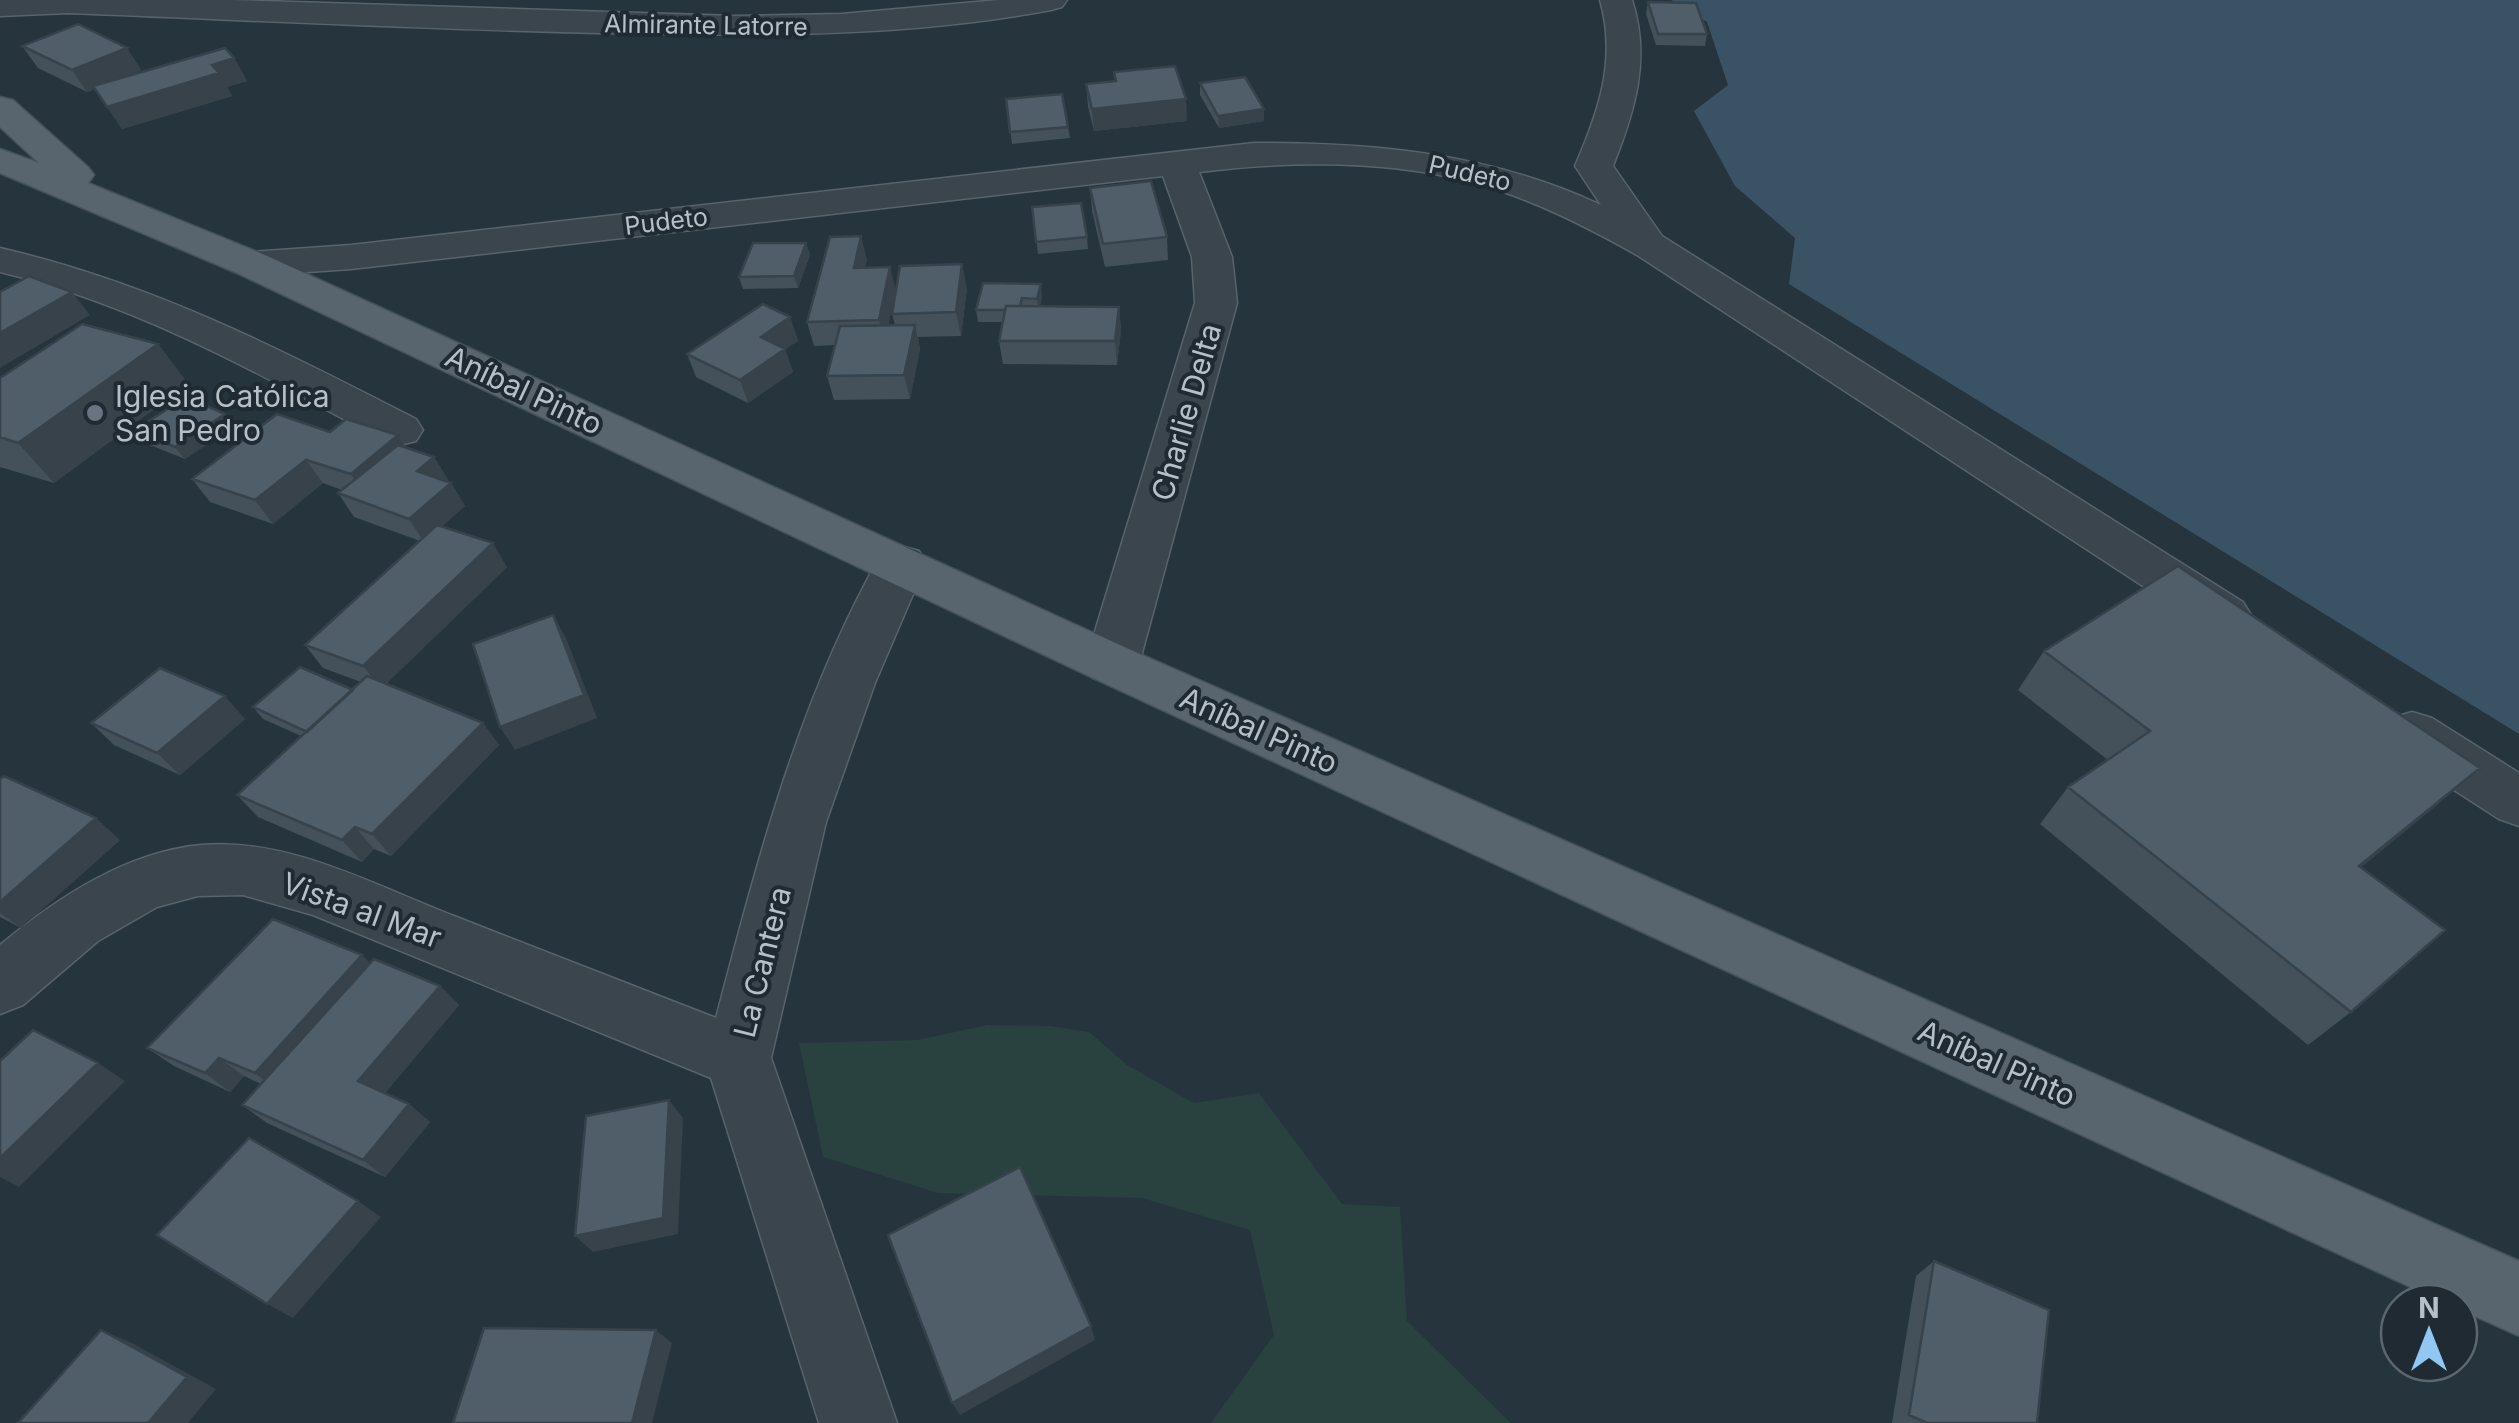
<svg xmlns="http://www.w3.org/2000/svg" width="2519" height="1423" viewBox="0 0 2519 1423" font-family="Inter,sans-serif">
	<rect width="100%" height="100%" fill="#26343e"/>
	<!-- green -->
	<path fill="#29413f" d="M 987,1025 L 1050,1026 L 1089,1032 L 1127,1065 L 1194,1103 L 1259,1093 L 1342,1204 L 1400,1207 L 1407,1321 L 1511,1423 L 1211,1423 L 1274,1335 L 1250,1230 L 1142,1198 L 938,1193 L 823,1157 L 799,1043 L 918,1040 Z"/>
	<!-- water -->
	<path fill="#3a5364" d="M 1671,0 L 2519,0 L 2519,734 L 1789,284 L 1795,238 L 1735,186 L 1694,111 L 1728,85 L 1707,22 Z"/>
	<g fill="none" stroke-linecap="round" stroke-linejoin="round">
		<defs>
			<path id="minor" d="M 0,0 L 230,0 L 735,16 L 841,14 L 999,0 L 1067,0 L 1062,7 L 1051,10 C 901,38 750,36 598,33 C 421,29 245,20 68,13 L 0,16 Z
				M 1600,0 L 1632,0 C 1651,58 1635,111 1613,166 L 1662,236 L 2243,602 L 2251,615 L 2243,628 L 2225,634 L 2207,628 L 1637,255 C 1585,226 1532,199 1475,183 C 1387,159 1288,161 1199,172 L 1232,257 L 1237,303 L 1139,664 L 1131,678 L 1112,684 L 1093,678 L 1085,664 L 1195,303 L 1192,257 L 1163,176 L 351,269 L 251,276 L 237,273 L 231,264 L 237,255 L 251,252 L 351,245 L 1254,143 C 1376,143 1489,153 1601,205 L 1575,166 C 1599,111 1617,59 1600,0 Z
				M 0,248 C 152,283 279,349 416,419 L 423,430 L 416,441 L 400,445 L 384,441 C 260,374 138,305 0,272 Z
				M 901,546 L 919,551 L 926,564 L 875,683 L 826,822 L 771,1058 L 897,1423 L 819,1423 L 711,1078 L 313,915 L 243,895 L 198,896 L 157,907 L 98,941 L 23,1005 L 0,1014 L 0,945 C 57,898 126,852 201,845 C 287,837 376,886 454,916 C 541,950 628,984 716,1018 C 758,859 800,695 883,551 Z
				M 2412,712 L 2432,718 L 2519,773 L 2519,826 L 2499,819 L 2392,750 L 2384,734 L 2392,718 Z"/>
			<path id="major" d="M 0,97 L 13,100 L 88,167 L 94,175 L 88,183 L 265,255 L 1131,650 L 2519,1261 L 2519,1336 L 2459,1309 L 2459,1303 L 2445,1303 L 1093,678 L 237,273 L 0,173 L 0,149 L 39,163 L 0,127 Z"/>
		</defs>
		<!-- minor casing -->
		<use href="#minor" stroke="#58636c" stroke-width="3"/>
		<!-- major casing -->
		<use href="#major" stroke="#46515a" stroke-width="3"/>
		<!-- minor -->
		<use href="#minor" fill="#3a454e" fill-rule="evenodd"/>
		<!-- major -->
		<use href="#major" fill="#58656e" fill-rule="evenodd"/>
	</g>
	<!-- wall -->
	<path fill="#44515a" d="M 1648,2 L 1707,34 L 1705,46 L 1656,45 L 1646,14 Z
		M 22,46 L 127,48 L 141,70 L 121,78 L 234,58 L 247,81 L 227,87 L 232,96 L 122,129 L 95,89 L 87,92 L 38,68 Z
		M 1114,72 L 1187,121 L 1094,131 L 1088,107 L 1086,84 L 1115,81 Z
		M 1200,83 L 1264,109 L 1264,121 L 1219,128 L 1200,95 Z
		M 1006,99 L 1068,127 L 1070,138 L 1012,144 Z
		M 1090,188 L 1167,237 L 1168,260 L 1105,267 L 1092,211 Z
		M 1032,207 L 1087,237 L 1088,249 L 1038,254 Z
		M 806,243 L 810,255 L 798,288 L 743,289 L 739,277 Z
		M 867,259 L 865,267 L 896,290 L 888,326 L 895,325 L 892,314 L 967,288 L 961,336 L 918,337 L 920,349 L 910,399 L 834,400 L 827,376 L 835,345 L 814,346 L 807,322 Z
		M 983,283 L 1042,296 L 1040,306 L 1119,307 L 1121,330 L 1117,365 L 1003,364 L 999,341 L 1003,322 L 978,322 L 976,310 Z
		M 790,317 L 798,341 L 785,349 L 793,372 L 748,403 L 696,377 L 687,354 Z
		M 158,344 L 188,384 L 54,483 L 0,467 L 0,378 Z
		M 234,426 L 185,459 L 145,443 L 135,430 Z
		M 330,432 L 406,447 L 434,457 L 448,480 L 447,481 L 451,483 L 465,506 L 441,527 L 507,567 L 386,684 L 483,723 L 499,745 L 391,856 L 374,849 L 362,862 L 258,817 L 237,795 L 301,736 L 263,719 L 253,707 L 353,690 L 361,682 L 323,668 L 305,645 L 420,541 L 354,517 L 338,493 L 342,490 L 323,483 L 273,524 L 210,502 L 192,479 Z
		M 2044,651 L 2437,805 L 2360,868 L 2351,1012 L 2308,1045 L 2040,824 L 2068,787 L 2108,760 L 2018,690 Z
		M 245,719 L 180,775 L 114,745 L 91,723 Z
		M 0,779 L 120,840 L 21,928 L 0,917 Z
		M 370,963 L 440,986 L 459,1005 L 385,1093 L 409,1104 L 430,1122 L 385,1177 L 267,1123 L 242,1105 L 261,1084 L 244,1076 L 230,1092 L 174,1066 L 147,1048 Z
		M 1934,1261 L 2037,1423 L 1892,1423 L 1916,1276 Z"/>
	<!-- shaded-wall -->
	<path fill="#37424a" d="M 127,48 L 141,70 L 87,92 L 72,70 Z
		M 234,58 L 247,81 L 227,87 L 232,96 L 122,129 L 107,107 L 212,65 Z
		M 1186,99 L 1187,121 L 1094,131 L 1092,109 Z
		M 1264,109 L 1264,121 L 1219,128 L 1218,116 Z
		M 861,236 L 867,259 L 860,291 L 854,268 Z
		M 806,243 L 810,255 L 798,288 L 794,276 Z
		M 962,264 L 967,288 L 961,336 L 956,312 Z
		M 890,267 L 896,290 L 884,344 L 879,320 Z
		M 1041,284 L 1042,296 L 1039,311 L 1037,299 Z
		M 72,292 L 90,315 L 0,368 L 0,333 Z
		M 1119,307 L 1121,330 L 1117,365 L 1115,341 Z
		M 790,317 L 798,341 L 785,349 L 793,372 L 748,403 L 740,380 L 761,337 Z
		M 915,325 L 920,349 L 910,399 L 904,375 Z
		M 158,344 L 188,384 L 54,483 L 18,443 Z
		M 225,414 L 234,426 L 185,459 L 175,447 Z
		M 398,435 L 413,459 L 366,497 L 351,474 Z
		M 434,457 L 448,480 L 432,495 L 417,471 Z
		M 306,460 L 323,483 L 273,524 L 255,500 Z
		M 451,483 L 465,506 L 424,542 L 409,519 Z
		M 493,543 L 507,567 L 381,689 L 363,666 Z
		M 553,615 L 566,638 L 597,718 L 515,750 L 500,727 Z
		M 225,696 L 245,719 L 180,775 L 157,753 Z
		M 483,723 L 499,745 L 391,856 L 372,834 Z
		M 2480,768 L 2437,805 L 2318,902 L 2359,866 Z
		M 96,818 L 120,840 L 21,928 L 0,913 L 0,902 Z
		M 355,827 L 374,849 L 362,862 L 342,840 Z
		M 362,955 L 382,975 L 279,1092 L 255,1073 Z
		M 440,986 L 459,1005 L 380,1099 L 358,1081 Z
		M 219,1058 L 244,1076 L 230,1092 L 205,1073 Z
		M 98,1063 L 125,1081 L 19,1187 L 0,1177 L 0,1158 Z
		M 669,1100 L 683,1118 L 678,1234 L 593,1252 L 575,1236 Z
		M 409,1104 L 430,1122 L 385,1177 L 363,1160 Z
		M 358,1201 L 381,1217 L 293,1318 L 267,1304 Z
		M 1091,1326 L 1095,1340 L 960,1415 L 952,1403 Z
		M 101,1330 L 132,1343 L 216,1389 L 188,1423 L 148,1423 Z
		M 656,1330 L 672,1343 L 652,1423 L 632,1423 Z"/>
	<!-- building -->
	<path fill="#4f5e69" stroke="#37424a" stroke-width="2.5" d="M 1648,2 L 1696,3 L 1707,34 L 1658,34 Z
		M 78,24 L 127,48 L 72,70 L 22,46 Z
		M 225,48 L 234,58 L 212,65 L 219,73 L 107,107 L 93,86 Z
		M 1175,66 L 1186,99 L 1092,109 L 1086,84 L 1116,81 L 1114,72 Z
		M 1245,77 L 1264,109 L 1218,116 L 1200,83 Z
		M 1062,94 L 1068,127 L 1010,132 L 1006,99 Z
		M 1151,181 L 1167,237 L 1103,244 L 1090,188 Z
		M 1081,203 L 1087,237 L 1036,242 L 1032,207 Z
		M 861,236 L 854,268 L 890,267 L 879,320 L 807,322 L 830,237 Z
		M 753,243 L 806,243 L 794,276 L 739,277 Z
		M 962,264 L 956,312 L 892,314 L 900,266 Z
		M 29,276 L 72,292 L 0,333 L 0,292 Z
		M 983,283 L 1041,284 L 1037,299 L 1022,298 L 1020,306 L 1006,306 L 1005,310 L 976,310 Z
		M 763,304 L 790,317 L 761,337 L 785,349 L 740,380 L 687,354 Z
		M 1006,306 L 1119,307 L 1115,341 L 999,341 Z
		M 82,324 L 158,344 L 18,443 L 0,437 L 0,378 Z
		M 915,325 L 904,375 L 827,376 L 840,326 Z
		M 186,397 L 225,414 L 175,447 L 135,430 Z
		M 277,414 L 330,432 L 346,419 L 398,435 L 351,474 L 306,460 L 255,500 L 192,479 Z
		M 398,445 L 434,457 L 417,471 L 451,483 L 409,519 L 338,493 Z
		M 437,525 L 493,543 L 363,666 L 305,645 Z
		M 2178,566 L 2480,768 L 2359,866 L 2445,930 L 2351,1012 L 2068,787 L 2150,731 L 2044,651 Z
		M 553,615 L 584,695 L 500,727 L 473,644 Z
		M 300,667 L 353,690 L 307,732 L 253,707 Z
		M 160,668 L 225,696 L 157,753 L 91,723 Z
		M 367,676 L 483,723 L 372,834 L 355,827 L 342,840 L 237,795 Z
		M 4,776 L 96,818 L 0,902 L 0,779 Z
		M 273,919 L 362,955 L 255,1073 L 219,1058 L 205,1073 L 147,1048 Z
		M 374,959 L 440,986 L 358,1081 L 409,1104 L 363,1160 L 242,1105 Z
		M 33,1030 L 98,1063 L 0,1158 L 0,1061 Z
		M 669,1100 L 663,1218 L 575,1236 L 586,1116 Z
		M 249,1138 L 358,1201 L 267,1304 L 157,1235 Z
		M 1020,1167 L 1091,1326 L 952,1403 L 888,1235 Z
		M 1934,1261 L 2049,1310 L 2037,1423 L 1927,1423 L 1909,1415 Z
		M 484,1328 L 656,1330 L 632,1423 L 453,1423 Z
		M 101,1330 L 187,1377 L 148,1423 L 18,1423 Z"/>
	<!-- markers -->
	<circle fill="#6b7280" stroke="#1f2a33" stroke-width="4" cx="95" cy="413" r="10"/>
	<g text-anchor="middle" dominant-baseline="central" stroke-width="8" stroke-linejoin="round" paint-order="stroke">
		<!-- far-street labels -->
		<g font-size="25" fill="#b6c0c9" stroke="#1f2a33">
			<text transform="translate(706 25) rotate(1)">Almirante Latorre</text>
			<text transform="translate(1470 173) rotate(13)">Pudeto</text>
			<text transform="translate(666 221) rotate(-7)">Pudeto</text>
		</g>
		<!-- street labels -->
		<g font-size="30" fill="#b6c0c9" stroke="#1f2a33">
			<text transform="translate(524 390) rotate(25)">Aníbal Pinto</text>
			<text transform="translate(1186 412) rotate(-74)">Charlie Delta</text>
			<text transform="translate(1259 730) rotate(24)">Aníbal Pinto</text>
			<text transform="translate(362 910) rotate(20)">Vista al Mar</text>
			<text transform="translate(762 962) rotate(-76)">La Cantera</text>
			<text transform="translate(1997 1063) rotate(24)">Aníbal Pinto</text>
		</g>
		<!-- poi labels -->
		<g font-size="30" fill="#b6c0c9" stroke="#1f2a33" text-anchor="start">
			<text x="115" y="396">Iglesia Católica<tspan x="115" dy="34">San Pedro</tspan></text>
		</g>
	</g>
	<!-- north arrow -->
	<g transform="translate(2429 1333)"><circle r="48" fill="#1f2a33" stroke="#5b666f" stroke-width="2.5"/>
	<path d="M0-8L18 38L0 25L-18 38Z" fill="#91c7f3"/>
	<text y="-15" font-size="28" font-weight="bold" text-anchor="middle" fill="#b6c0c9">N</text>
	</g>
</svg>
